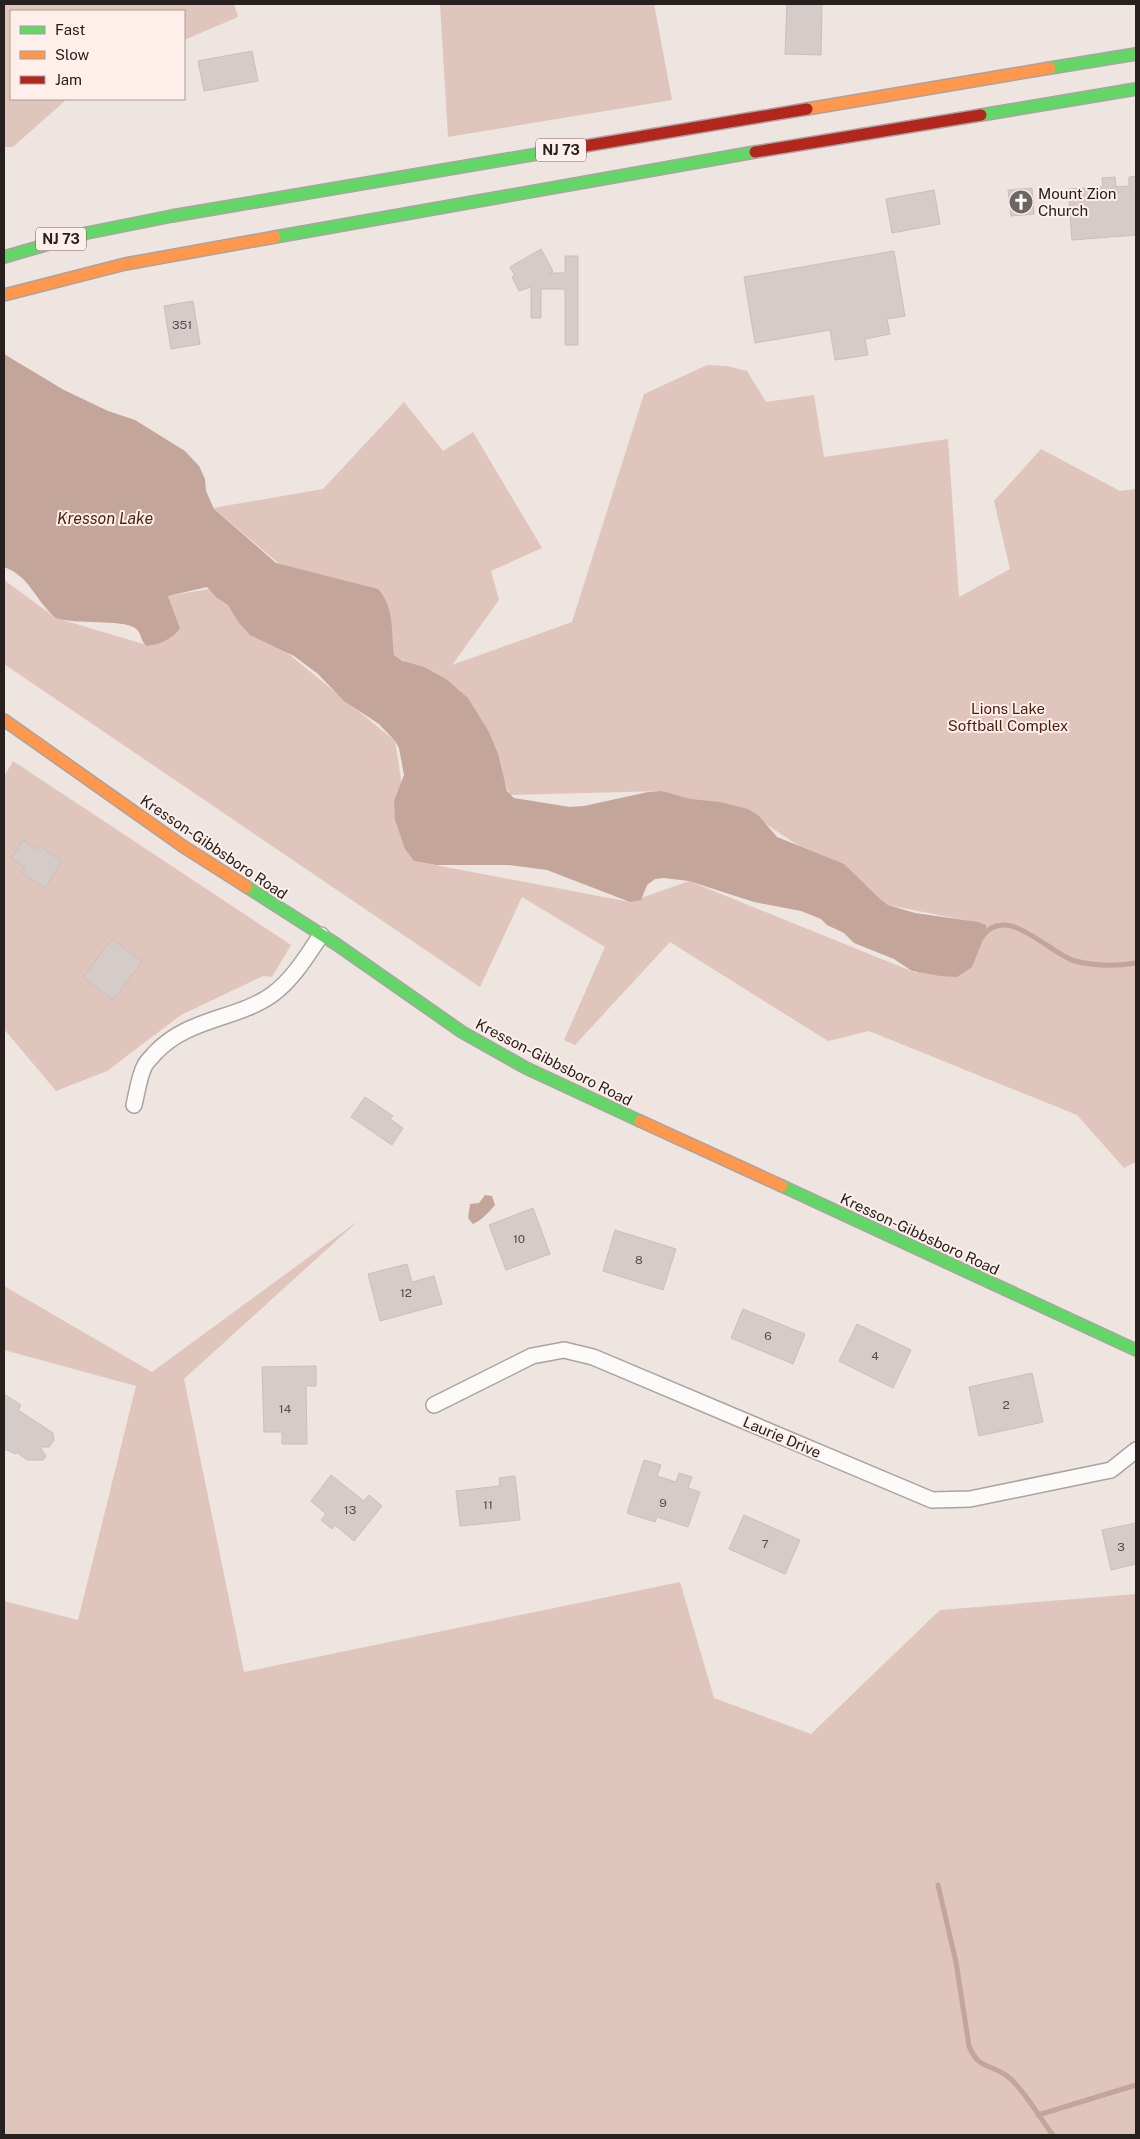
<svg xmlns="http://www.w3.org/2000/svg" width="1140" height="2139" viewBox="0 0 1140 2139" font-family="'Public Sans',sans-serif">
	<rect width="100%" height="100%" fill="#eee4e0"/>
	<!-- green -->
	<path fill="#dfc5bc" d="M 4,4 L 234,4 L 238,17 L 184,40 L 184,11 L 11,11 L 11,99 L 67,99 L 13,147 L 4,147 Z
		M 440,4 L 654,4 L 672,100 L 448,137 Z
		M 707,365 L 727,366 L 747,371 L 766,402 L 814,395 L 824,457 L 948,439 L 959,597 L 1010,569 L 994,501 L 1041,449 L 1120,491 L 1136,489 L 1136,1162 L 1124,1168 L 1077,1115 L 869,1031 L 828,1041 L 670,942 L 575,1045 L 564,1040 L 605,947 L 522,897 L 480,987 L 4,664 L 4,580 L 56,618 L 150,646 L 180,628 L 168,596 L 209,589 L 395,741 L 414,861 L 630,902 L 689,881 L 916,973 L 984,924 L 888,905 L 766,824 L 662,791 L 510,795 L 468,698 L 394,655 L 282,566 L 213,508 L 323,489 L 404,402 L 443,451 L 473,432 L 542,548 L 491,571 L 499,600 L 452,665 L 572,622 L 644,394 Z
		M 13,761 L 291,945 L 272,977 L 263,976 L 181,1015 L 107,1071 L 56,1091 L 4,1029 L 4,777 Z
		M 358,1221 L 184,1379 L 244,1672 L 680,1582 L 714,1698 L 811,1734 L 940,1610 L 1136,1594 L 1136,2135 L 4,2135 L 4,1601 L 78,1620 L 136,1386 L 4,1350 L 4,1286 L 152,1372 Z"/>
	<!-- water -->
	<path fill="#c4a59a" d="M 4,354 L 64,390 L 108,411 L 135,420 L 185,451 L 199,466 L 205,479 L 206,491 L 214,509 L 276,563 L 378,589 C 395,608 391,632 394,655 L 403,661 L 424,667 L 446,679 L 468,698 L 489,732 L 498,754 L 507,791 L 514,798 L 570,807 L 584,806 L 648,792 L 662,791 L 690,799 L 720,802 L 748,809 L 759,816 L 777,837 L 844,864 L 880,899 L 888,905 L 915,913 L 978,922 L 986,925 L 986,932 L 972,967 L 957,977 L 940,976 L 912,971 L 894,959 L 854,943 L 844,933 L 827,925 L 821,919 L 801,911 L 754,902 L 689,881 L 664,878 L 655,879 L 647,885 L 641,900 L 630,902 L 547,870 L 509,865 L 436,865 L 414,861 L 405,849 L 395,820 L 394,801 L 404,775 L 399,748 L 395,741 L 379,724 L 344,701 L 318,674 L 294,656 L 250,635 L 239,623 L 228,605 L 216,597 L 207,587 L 168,596 L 180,628 C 174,638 159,645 147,646 C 140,642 142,632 135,628 C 121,619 77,625 56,618 C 36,602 30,576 4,567 Z
		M 485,1195 L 492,1196 L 495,1205 C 489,1212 481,1221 473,1224 L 468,1218 L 470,1204 L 479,1203 Z"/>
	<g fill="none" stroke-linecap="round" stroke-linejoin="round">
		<!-- stream -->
		<path stroke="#c4a59a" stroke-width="5" d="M 982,937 C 1006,902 1048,953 1075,961 C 1094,966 1117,966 1136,963
			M 938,1885 L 956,1962 L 969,2046 C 977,2067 988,2064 1004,2074 C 1020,2083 1041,2120 1053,2135
			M 1038,2115 L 1136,2085"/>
	</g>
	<!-- building -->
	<path fill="#d5ccca" stroke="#c8c0bd" d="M 787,4 L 822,4 L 821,55 L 785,54 Z
		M 252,51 L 258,81 L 204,91 L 198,61 Z
		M 1136,176 L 1136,235 L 1072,240 L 1068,189 L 1103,187 L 1102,178 L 1115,177 L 1116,187 L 1129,186 L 1129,177 Z
		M 1032,188 L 1034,214 L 1011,216 L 1008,190 Z
		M 934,190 L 940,224 L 892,233 L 886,199 Z
		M 541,249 L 553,271 L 549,273 L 565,273 L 565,256 L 578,256 L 578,345 L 565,345 L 565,289 L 541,289 L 541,318 L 531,318 L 531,287 L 519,291 L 512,277 L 515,276 L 510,267 Z
		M 894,251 L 905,316 L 887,319 L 890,334 L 865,339 L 868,355 L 835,360 L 830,330 L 755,343 L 744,277 Z
		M 193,301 L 200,344 L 171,349 L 164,306 Z
		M 23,840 L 36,849 L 39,846 L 62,861 L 45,888 L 21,872 L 25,867 L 11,858 Z
		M 112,939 L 142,962 L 113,1000 L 83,977 Z
		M 365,1097 L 393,1116 L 390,1119 L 403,1128 L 392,1145 L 351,1117 Z
		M 533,1208 L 550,1254 L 506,1270 L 489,1225 Z
		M 615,1230 L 676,1249 L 663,1290 L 603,1271 Z
		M 407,1264 L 412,1282 L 434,1276 L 442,1304 L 380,1321 L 368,1274 Z
		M 743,1309 L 805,1334 L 793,1364 L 731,1338 Z
		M 857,1324 L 911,1350 L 893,1388 L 839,1361 Z
		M 316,1366 L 316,1386 L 306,1386 L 307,1444 L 282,1444 L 282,1432 L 264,1432 L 262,1367 Z
		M 1032,1373 L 1043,1422 L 979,1436 L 969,1387 Z
		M 4,1394 L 21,1405 L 18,1410 L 53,1433 L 54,1440 L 49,1447 L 40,1447 L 46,1456 L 43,1460 L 27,1460 L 19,1454 L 18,1451 L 16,1454 L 4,1449 Z
		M 644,1460 L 661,1465 L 657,1476 L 676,1482 L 679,1473 L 692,1477 L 688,1488 L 700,1492 L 688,1527 L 657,1517 L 655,1522 L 627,1513 Z
		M 331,1475 L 364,1501 L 369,1495 L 382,1506 L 354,1541 L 335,1525 L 332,1529 L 321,1520 L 326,1514 L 311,1501 Z
		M 515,1476 L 520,1520 L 460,1526 L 456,1491 L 500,1486 L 499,1478 Z
		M 744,1515 L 800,1540 L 785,1574 L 729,1549 Z
		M 1136,1523 L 1136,1564 L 1111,1570 L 1102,1530 Z"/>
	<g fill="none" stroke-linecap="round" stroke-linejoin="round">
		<defs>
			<path id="street" d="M 134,1105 C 137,1093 139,1076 145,1065 C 147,1061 152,1057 155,1053 C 189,1017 237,1020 273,994 C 293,979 307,956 321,935
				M 434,1405 L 532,1356 L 564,1350 L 593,1357 L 932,1500 L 970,1499 L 1111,1470 L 1136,1450"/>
			<path id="fast" d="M 1050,68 L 1136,54
				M 981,115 L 1136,89
				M 275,237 L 755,152
				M 4,257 L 87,233 L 172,216 L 573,148
				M 247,887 L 336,944 L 462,1032 L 526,1068 L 640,1121
				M 782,1186 L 1136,1350"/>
			<path id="slow" d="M 807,109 L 1050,68
				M 4,295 L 125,264 L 275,237
				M 4,720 L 184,847 L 247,887
				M 640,1121 L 782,1186"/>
			<path id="jam" d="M 573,148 L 807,109
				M 755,152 L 981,115"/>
		</defs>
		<!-- street casing -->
		<use href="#street" stroke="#aba3a0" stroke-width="18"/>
		<!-- fast casing -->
		<use href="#fast" stroke="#aba3a0" stroke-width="14"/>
		<!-- slow casing -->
		<use href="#slow" stroke="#aba3a0" stroke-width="14"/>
		<!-- jam casing -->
		<use href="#jam" stroke="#aba3a0" stroke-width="14"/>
		<!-- street -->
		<use href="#street" stroke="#fcfbfa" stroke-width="15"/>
		<!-- fast -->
		<use href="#fast" stroke="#63d668" stroke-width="11"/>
		<!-- slow -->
		<use href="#slow" stroke="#ff974d" stroke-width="11"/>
		<!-- jam -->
		<use href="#jam" stroke="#b3261e" stroke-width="11"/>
	</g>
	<!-- icons -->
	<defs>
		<symbol id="church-disc" viewBox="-11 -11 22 22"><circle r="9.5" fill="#6d6562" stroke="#ffefea"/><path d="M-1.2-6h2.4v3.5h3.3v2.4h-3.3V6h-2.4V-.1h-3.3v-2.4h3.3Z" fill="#fff"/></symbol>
	</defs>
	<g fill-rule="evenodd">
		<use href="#church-disc" x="1007" y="188" width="28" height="28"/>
	</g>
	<g text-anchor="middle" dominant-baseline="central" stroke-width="4" stroke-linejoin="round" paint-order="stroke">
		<!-- number labels -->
		<g font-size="12" fill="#544c4a">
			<text x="182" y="325">351</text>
			<text x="519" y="1239">10</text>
			<text x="639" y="1260">8</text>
			<text x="406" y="1293">12</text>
			<text x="768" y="1336">6</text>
			<text x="875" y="1356">4</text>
			<text x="1006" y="1405">2</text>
			<text x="285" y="1409">14</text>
			<text x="663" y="1503">9</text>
			<text x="488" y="1505">11</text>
			<text x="350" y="1510">13</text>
			<text x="765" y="1544">7</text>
			<text x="1121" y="1547">3</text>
		</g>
		<!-- shield labels -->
		<g fill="#ffefea" stroke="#685e5b" stroke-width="1">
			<rect x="536" y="138.5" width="50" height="23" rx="4"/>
			<rect x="36" y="227.5" width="50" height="23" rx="4"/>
		</g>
		<g font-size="14" font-weight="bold" fill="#27201e">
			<text x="561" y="150">NJ 73</text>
			<text x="61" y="239">NJ 73</text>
		</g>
		<!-- poi labels -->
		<g font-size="15" fill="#27201e" stroke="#ffefea" text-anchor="start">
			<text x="1038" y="193">Mount Zion<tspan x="1038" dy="17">Church</tspan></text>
		</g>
		<!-- park labels -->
		<g font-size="15" fill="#4f1b08" stroke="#ffefea">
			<text x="1008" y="708">Lions Lake<tspan x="1008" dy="17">Softball Complex</tspan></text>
		</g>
		<!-- street labels -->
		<g font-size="15" fill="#27201e" stroke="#ffefea">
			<text transform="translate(214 847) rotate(34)">Kresson-Gibbsboro Road</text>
			<text transform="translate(554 1062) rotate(27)">Kresson-Gibbsboro Road</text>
			<text transform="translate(920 1234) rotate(25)">Kresson-Gibbsboro Road</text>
			<text transform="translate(782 1437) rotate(23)">Laurie Drive</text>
		</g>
		<!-- water labels -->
		<g font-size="16" font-style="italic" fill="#55200d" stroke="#ffefea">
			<text x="105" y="518">Kresson Lake</text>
		</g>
	</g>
	<!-- border -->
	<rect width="1140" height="2139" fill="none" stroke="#27201e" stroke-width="10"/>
	<!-- legend -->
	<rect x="10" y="10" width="175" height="90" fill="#ffefea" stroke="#a99c98"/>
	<rect x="20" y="26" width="25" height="8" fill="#63d668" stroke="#a99c98"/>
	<text x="55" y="35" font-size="15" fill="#27201e">Fast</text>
	<rect x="20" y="51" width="25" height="8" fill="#ff974d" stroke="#a99c98"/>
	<text x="55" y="60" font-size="15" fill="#27201e">Slow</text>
	<rect x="20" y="76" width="25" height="8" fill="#b3261e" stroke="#a99c98"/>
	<text x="55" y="85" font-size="15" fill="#27201e">Jam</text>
</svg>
